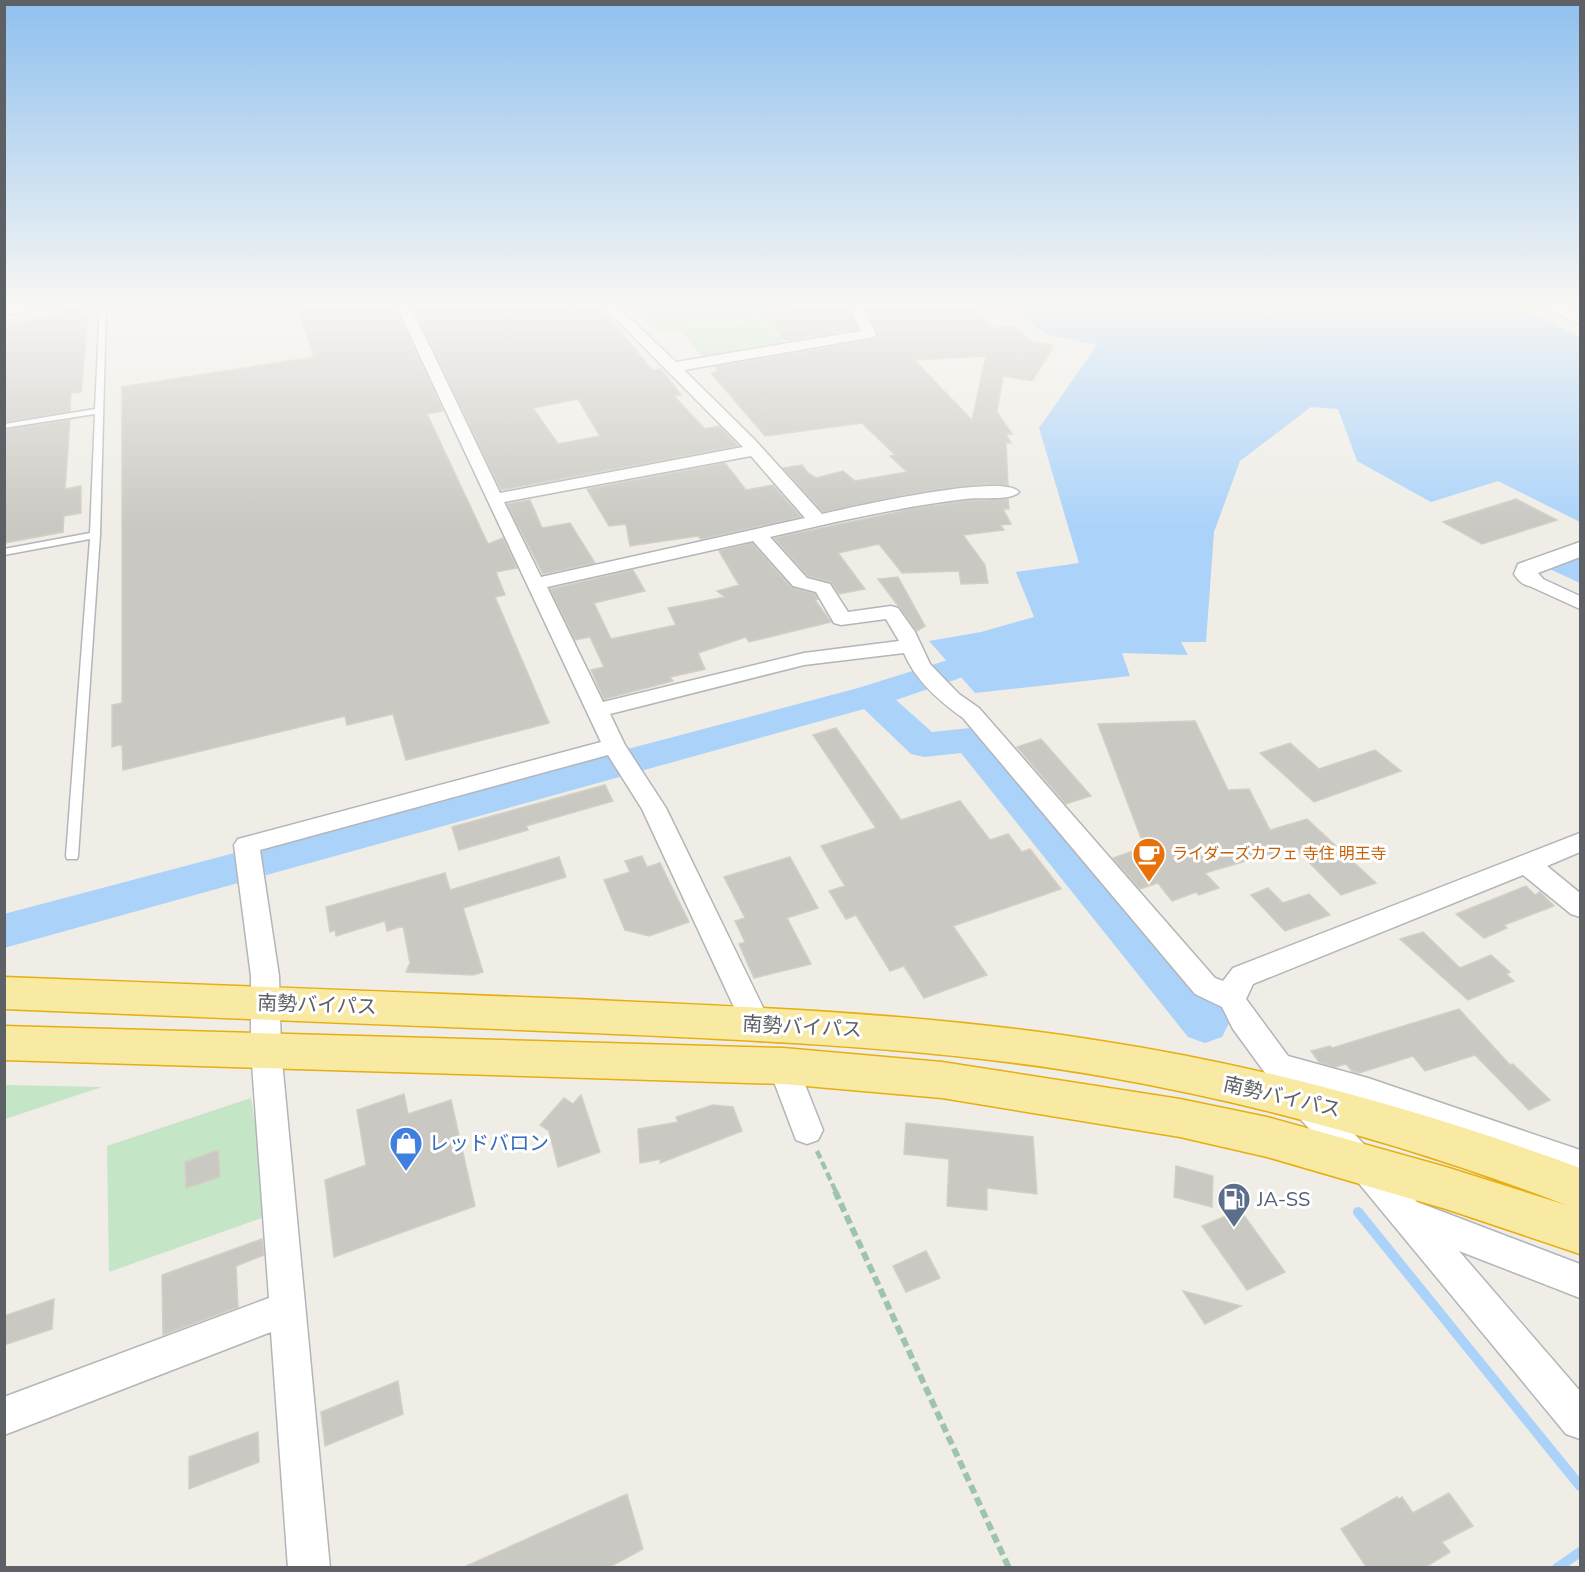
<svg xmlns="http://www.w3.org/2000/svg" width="1585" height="1572" viewBox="0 0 1585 1572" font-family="'Nunito Sans','Noto Sans JP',sans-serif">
	<rect width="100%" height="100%" fill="#efede6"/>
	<!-- green -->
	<path fill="#c4e5c6" d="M 632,305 L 798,305 L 751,313 L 755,318 L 661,332 L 647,323 Z
		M 759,318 L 784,343 L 702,356 L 680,330 Z
		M 5,1085 L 102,1087 L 5,1119 Z
		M 251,1098 L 270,1215 L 109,1272 L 107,1146 Z"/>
	<!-- water -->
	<path fill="#abd3fa" d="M 1009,305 L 1516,305 L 1580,337 L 1580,522 L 1498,481 L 1431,502 L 1357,461 L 1338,409 L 1311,407 L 1240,461 L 1214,532 L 1206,642 L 1181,642 L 1188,655 L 1122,653 L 1130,676 L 975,693 L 929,641 L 981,632 L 1034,617 L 1016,572 L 1079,563 L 1039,428 L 1097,345 L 1045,334 Z
		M 1580,555 L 1580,583 L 1545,567 Z"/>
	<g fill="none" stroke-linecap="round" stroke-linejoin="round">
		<!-- stream -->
		<path stroke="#abd3fa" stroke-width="10" d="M 1358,1212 L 1580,1486
			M 1557,1568 L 1580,1552"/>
		<!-- river -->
		<path fill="#abd3fa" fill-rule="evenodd" d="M 954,658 L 966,662 L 971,669 L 966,676 L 896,700 L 932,732 L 970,728 L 983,731 L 1222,1009 L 1229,1023 L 1222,1037 L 1205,1043 L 1188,1037 L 961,753 L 924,757 L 911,754 L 864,709 L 4,948 L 4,914 L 858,688 Z"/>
	</g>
	<!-- building -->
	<path fill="#cac8c2" stroke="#d3cfc4" stroke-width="1.5" fill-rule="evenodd" d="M 81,305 L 81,317 L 88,316 L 81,392 L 71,393 L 70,411 L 4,422 L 4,323 L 60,316 L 61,306 Z
		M 296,305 L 394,305 L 443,411 L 427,414 L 488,544 L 503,538 L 517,568 L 496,572 L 505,595 L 495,597 L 549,723 L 406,760 L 393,714 L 347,725 L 345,716 L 123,770 L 122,744 L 112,747 L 112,705 L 122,703 L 122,387 L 314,357 Z
		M 412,305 L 565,305 L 569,311 L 600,306 L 652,370 L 661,369 L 681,395 L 674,396 L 705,429 L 719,426 L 738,446 L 501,490 ZM 578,399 L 600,436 L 558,444 L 533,408 Z
		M 826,305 L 846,305 L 858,329 L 785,341 L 758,314 Z
		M 864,305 L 932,305 L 935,310 L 974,308 L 992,328 L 1014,326 L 1030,341 L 1052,345 L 1050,348 L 1053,348 L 1032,381 L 1003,376 L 997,412 L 1012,434 L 1006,434 L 1011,443 L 1006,443 L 1008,485 L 986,484 L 925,491 L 823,512 L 783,468 L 802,465 L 808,473 L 816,478 L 843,471 L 855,481 L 907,472 L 890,456 L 895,455 L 862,423 L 765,436 L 711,373 L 719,371 L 715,367 L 874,339 L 878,333 ZM 986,356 L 972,420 L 914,360 Z
		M 70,420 L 65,489 L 81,486 L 81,513 L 64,516 L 63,532 L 4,543 L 4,430 Z
		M 725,463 L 746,490 L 773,485 L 801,517 L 701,539 L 698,536 L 630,546 L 626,524 L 609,526 L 587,489 Z
		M 1008,499 L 1009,509 L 1003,509 L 1011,524 L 1000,525 L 1004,530 L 963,535 L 985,565 L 988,583 L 961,584 L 959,571 L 902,573 L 879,544 L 838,553 L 865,589 L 839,594 L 831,582 L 808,576 L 774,538 L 916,508 L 965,501 Z
		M 1516,499 L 1557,520 L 1482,544 L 1443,522 Z
		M 530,500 L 542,528 L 570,523 L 595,563 L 543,574 L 507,504 Z
		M 752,543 L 791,587 L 815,594 L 818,599 L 815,600 L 831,622 L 749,642 L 746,637 L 698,653 L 705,669 L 702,670 L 670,677 L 673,681 L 604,699 L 591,670 L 604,667 L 590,637 L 575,640 L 550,589 L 633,570 L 645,591 L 594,603 L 611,639 L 676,625 L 668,608 L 725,597 L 717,591 L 739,585 L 719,551 Z
		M 898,577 L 925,626 L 917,631 L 878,579 Z
		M 1195,721 L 1228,790 L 1249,789 L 1270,830 L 1307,819 L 1376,883 L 1341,895 L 1294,847 L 1205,873 L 1219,888 L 1199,895 L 1196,892 L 1172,901 L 1158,883 L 1140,889 L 1113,858 L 1139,849 L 1150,862 L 1098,724 Z
		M 836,728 L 901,820 L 960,801 L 990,840 L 1008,834 L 1022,852 L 1030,849 L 1061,889 L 953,926 L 987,975 L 924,998 L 904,966 L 890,971 L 856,915 L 846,919 L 829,891 L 845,886 L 821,846 L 876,828 L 813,735 Z
		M 1041,739 L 1091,796 L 1066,804 L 1017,747 Z
		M 1290,743 L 1319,769 L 1375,750 L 1401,771 L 1314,802 L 1260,753 Z
		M 605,785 L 613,801 L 526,826 L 528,830 L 459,850 L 452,827 Z
		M 642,856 L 647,867 L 660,863 L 689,922 L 649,936 L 625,930 L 604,880 L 630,872 L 625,861 Z
		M 559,857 L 566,877 L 463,908 L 483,972 L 473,975 L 406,972 L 410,963 L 403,926 L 387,931 L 385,921 L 336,936 L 335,930 L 330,932 L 326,907 L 445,873 L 450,890 Z
		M 790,857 L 818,908 L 787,918 L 811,964 L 754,978 L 739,944 L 745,942 L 735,921 L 745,918 L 724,877 Z
		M 1526,886 L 1535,895 L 1540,892 L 1554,906 L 1504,925 L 1507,928 L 1484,938 L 1456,914 Z
		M 1268,888 L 1283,903 L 1309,894 L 1330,915 L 1285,931 L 1251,895 Z
		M 1423,932 L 1460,968 L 1491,955 L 1510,972 L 1506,974 L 1514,981 L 1468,1000 L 1400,939 Z
		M 1459,1009 L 1510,1065 L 1513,1064 L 1550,1100 L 1529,1110 L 1475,1055 L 1425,1071 L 1413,1056 L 1359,1073 L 1352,1071 L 1346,1064 L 1335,1067 L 1319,1062 L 1311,1051 L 1330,1046 L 1332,1048 Z
		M 404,1094 L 408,1114 L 451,1100 L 475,1206 L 334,1257 L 325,1180 L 366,1165 L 357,1110 Z
		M 581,1095 L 600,1152 L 558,1167 L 549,1131 L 540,1125 L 564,1098 L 573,1104 Z
		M 713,1105 L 733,1107 L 742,1131 L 660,1163 L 661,1159 L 640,1163 L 638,1129 L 678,1122 L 676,1117 Z
		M 906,1123 L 1033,1137 L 1037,1194 L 987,1188 L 987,1210 L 947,1206 L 949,1159 L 904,1154 Z
		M 218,1150 L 220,1177 L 186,1188 L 185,1162 Z
		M 1176,1166 L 1213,1176 L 1212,1207 L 1174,1197 Z
		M 1240,1210 L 1285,1272 L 1247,1290 L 1202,1226 Z
		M 262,1239 L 264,1255 L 236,1266 L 238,1307 L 163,1335 L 162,1275 Z
		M 926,1251 L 940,1278 L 906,1292 L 893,1266 Z
		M 1183,1291 L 1241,1306 L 1205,1324 Z
		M 54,1299 L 52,1329 L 4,1345 L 4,1316 Z
		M 398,1381 L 403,1414 L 325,1446 L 321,1412 Z
		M 258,1432 L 259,1462 L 189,1489 L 189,1457 Z
		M 1449,1493 L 1473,1526 L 1442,1542 L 1450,1552 L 1424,1568 L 1367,1568 L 1341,1529 L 1397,1497 L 1399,1499 L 1402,1497 L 1413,1513 Z
		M 627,1494 L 643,1549 L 608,1568 L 462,1568 Z"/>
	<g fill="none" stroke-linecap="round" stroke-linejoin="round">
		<defs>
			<path id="service" d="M 100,305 L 106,305 L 100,535 L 78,856 L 77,859 L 67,859 L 66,856 L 90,539 L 4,555 L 4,549 L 90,533 L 95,414 L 4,428 L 4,424 L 95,409 Z"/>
			<path id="minor" d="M 396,305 L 410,305 L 500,493 L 743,447 L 602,305 L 616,305 L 676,362 L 861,331 L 848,305 L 862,305 L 876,334 L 874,337 L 684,370 L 754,439 L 822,514 C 849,508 1004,472 1019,492 C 1012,501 978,497 965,499 C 899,507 835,522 770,537 L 807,578 L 830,584 L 848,612 L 891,606 L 898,608 L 915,632 L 930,664 L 959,694 L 979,708 L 1215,978 L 1223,981 L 1233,968 L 1580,833 L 1580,852 L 1547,866 L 1580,893 L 1580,917 L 1571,914 L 1523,875 L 1253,984 L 1246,999 L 1288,1056 L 1368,1078 L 1580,1150 L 1580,1180 L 1368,1106 L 1314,1090 L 1417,1202 L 1580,1264 L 1580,1298 L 1459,1251 L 1580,1391 L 1580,1439 L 1566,1434 L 1352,1175 L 1292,1110 L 1233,1029 L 1222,1007 L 1195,994 L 963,718 C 939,701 915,680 904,653 L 804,665 L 610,714 L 625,745 L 666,808 L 771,1024 L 766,1033 L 756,1036 L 746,1033 L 642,809 L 608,755 L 260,850 L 279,976 L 281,1050 L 330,1568 L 288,1568 L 271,1332 L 4,1435 L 4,1397 L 269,1298 L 251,1050 L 251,976 L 234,845 L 238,839 L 601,742 ZM 751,456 L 805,518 L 541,577 L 504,502 ZM 753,541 L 793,586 L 816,592 L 834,623 L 841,625 L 886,619 L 899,641 L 804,653 L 603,702 L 547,587 Z
				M 1532,574 L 1580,596 L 1580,609 L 1525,584 L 1522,580 Z
				M 783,1053 L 794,1057 L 823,1130 L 818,1140 L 807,1144 L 796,1140 L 768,1066 L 772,1057 Z"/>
			<path id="tertiary" d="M 1580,542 L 1580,557 L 1538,573 L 1544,580 L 1541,585 C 1528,588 1521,585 1514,574 L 1518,564 Z"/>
			<path id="secondary" d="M 4,305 L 47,305 L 38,310 L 4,315 Z
				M 1543,305 L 1566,305 L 1580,312 L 1580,324 L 1546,309 Z"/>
			<path id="trunk" d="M 4,977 C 194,984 384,992 573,999 C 750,1007 926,1013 1101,1041 C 1265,1066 1425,1111 1580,1168 L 1580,1254 L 1446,1209 L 1267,1157 L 1180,1137 L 942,1098 L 783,1084 L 4,1060 L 4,1026 L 783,1048 L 942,1062 L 1180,1099 L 1267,1117 L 1446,1167 L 1566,1205 C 1417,1148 1265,1105 1107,1077 C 937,1047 765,1041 593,1033 C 397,1025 201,1017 4,1009 Z"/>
		</defs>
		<!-- service casing -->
		<use href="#service" stroke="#b3b5ba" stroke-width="3"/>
		<!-- minor casing -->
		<use href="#minor" stroke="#b3b5ba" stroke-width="3"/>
		<!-- tertiary casing -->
		<use href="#tertiary" stroke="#b3b5ba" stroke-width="3"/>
		<!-- secondary casing -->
		<use href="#secondary" stroke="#b4b7bc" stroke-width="3"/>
		<!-- trunk casing -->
		<use href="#trunk" stroke="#e7ae0e" stroke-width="3"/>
		<!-- path-far1 -->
		<path stroke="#9ec5ab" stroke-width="4.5" stroke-dasharray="8 4" stroke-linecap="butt" d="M 817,1151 L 836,1192"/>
		<!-- path -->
		<path stroke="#9ec5ab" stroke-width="6" stroke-dasharray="9 4.5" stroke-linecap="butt" d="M 835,1191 L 1009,1568"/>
		<!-- service -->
		<use href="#service" fill="#fff" fill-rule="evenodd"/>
		<!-- minor -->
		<use href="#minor" fill="#fff" fill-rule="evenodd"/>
		<!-- tertiary -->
		<use href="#tertiary" fill="#fff" fill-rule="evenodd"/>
		<!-- secondary -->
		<use href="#secondary" fill="#fff" fill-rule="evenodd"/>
		<!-- trunk -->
		<use href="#trunk" fill="#f8eaa2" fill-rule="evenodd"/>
	</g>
	<!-- sky -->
	<linearGradient id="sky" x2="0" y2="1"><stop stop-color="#8fc0ef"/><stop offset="0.58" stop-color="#f8f7f4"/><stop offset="1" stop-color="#f8f7f4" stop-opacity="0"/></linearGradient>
	<rect width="1585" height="525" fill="url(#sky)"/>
	<!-- icons -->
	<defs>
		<symbol id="cafe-pin" viewBox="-11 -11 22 30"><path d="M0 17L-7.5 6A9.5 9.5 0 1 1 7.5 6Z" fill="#e8710a" stroke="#fff"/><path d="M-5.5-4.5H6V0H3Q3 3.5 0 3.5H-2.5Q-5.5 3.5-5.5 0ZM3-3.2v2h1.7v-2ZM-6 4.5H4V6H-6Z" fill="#fff"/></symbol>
		<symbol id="shop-pin" viewBox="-11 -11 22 30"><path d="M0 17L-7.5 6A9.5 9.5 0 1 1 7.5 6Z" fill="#3f7fe0" stroke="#fff"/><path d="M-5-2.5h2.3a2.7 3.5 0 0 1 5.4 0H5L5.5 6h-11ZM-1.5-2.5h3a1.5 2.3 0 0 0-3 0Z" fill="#fff"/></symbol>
		<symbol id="fuel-pin" viewBox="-11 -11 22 30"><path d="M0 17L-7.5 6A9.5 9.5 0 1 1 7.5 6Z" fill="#5c6f8a" stroke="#fff"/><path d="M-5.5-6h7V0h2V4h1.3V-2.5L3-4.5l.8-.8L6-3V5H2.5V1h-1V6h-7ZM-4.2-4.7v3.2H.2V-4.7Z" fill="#fff"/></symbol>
	</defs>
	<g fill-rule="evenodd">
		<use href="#cafe-pin" x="1130" y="835" width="38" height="52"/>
		<use href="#shop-pin" x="387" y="1124" width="38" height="52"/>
		<use href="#fuel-pin" x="1215" y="1180" width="38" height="52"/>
	</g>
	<g text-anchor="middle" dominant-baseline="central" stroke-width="6" stroke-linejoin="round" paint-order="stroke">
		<!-- food labels -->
		<g font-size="16" fill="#c56008" stroke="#fff" text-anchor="start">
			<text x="1172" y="854">ライダーズカフェ 寺住 明王寺</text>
		</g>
		<!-- near-street labels -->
		<g font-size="20" fill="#5d6065" stroke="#fff">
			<text transform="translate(317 1005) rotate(2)">南勢バイパス</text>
			<text transform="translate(802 1027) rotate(3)">南勢バイパス</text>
			<text transform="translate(1282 1097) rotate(13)">南勢バイパス</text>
		</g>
		<!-- near-shop labels -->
		<g font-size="20" fill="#366cbe" stroke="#fff" text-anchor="start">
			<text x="429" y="1143">レッドバロン</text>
		</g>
		<!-- near-service labels -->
		<g font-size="20" fill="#4e5e75" stroke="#fff" text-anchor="start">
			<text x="1257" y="1199">JA-SS</text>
		</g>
	</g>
	<!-- border -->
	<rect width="1585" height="1572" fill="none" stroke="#5d6065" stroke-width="12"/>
</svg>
